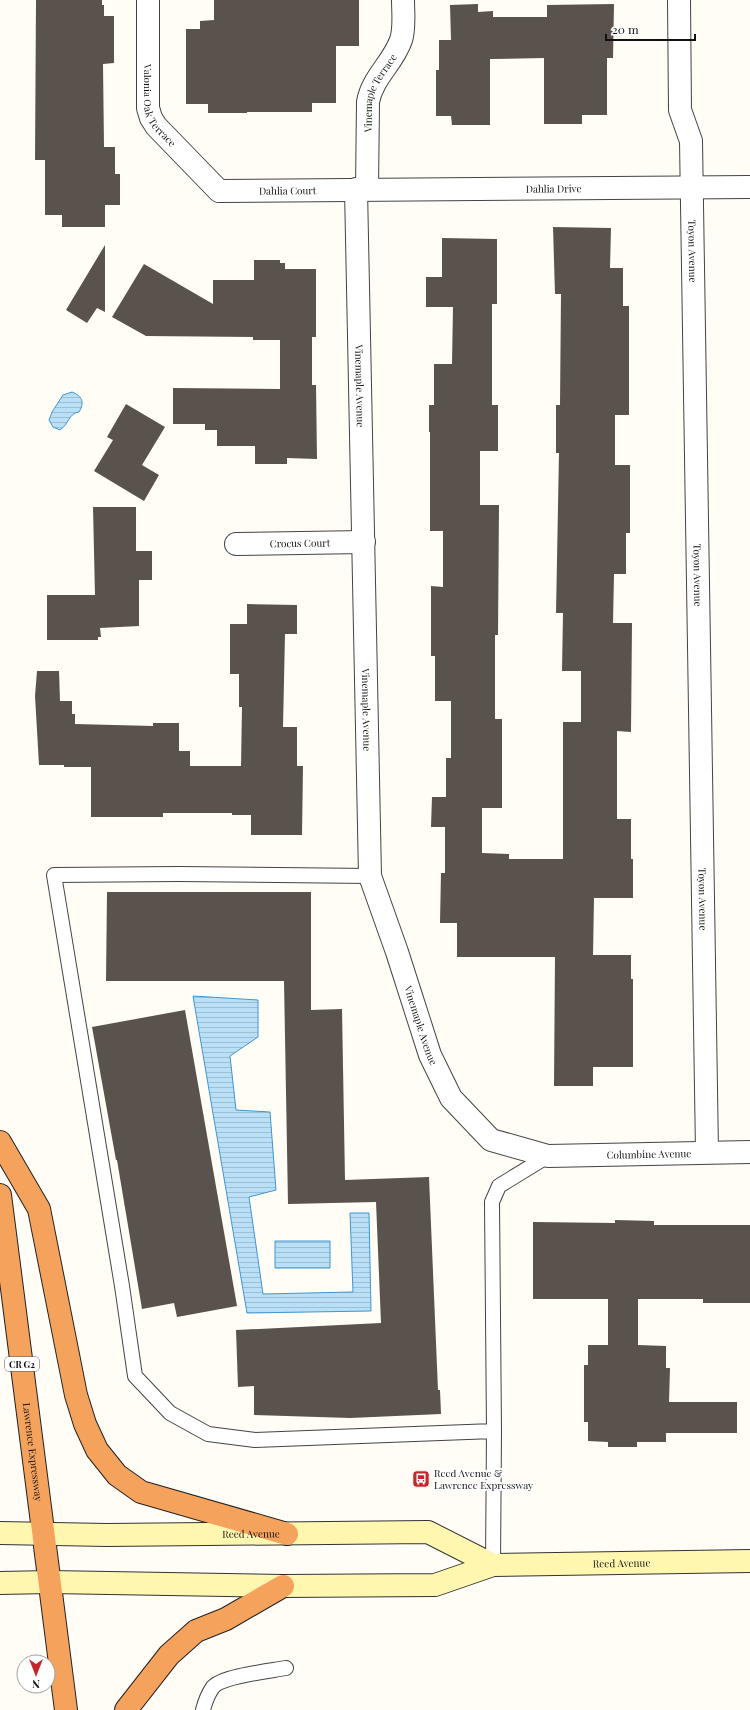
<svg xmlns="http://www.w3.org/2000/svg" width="750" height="1710" viewBox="0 0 750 1710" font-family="'Playfair Display',serif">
	<defs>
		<pattern id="water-rules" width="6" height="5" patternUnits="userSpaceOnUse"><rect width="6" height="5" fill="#b9e0f7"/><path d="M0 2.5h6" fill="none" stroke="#9ebfd3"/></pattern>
	</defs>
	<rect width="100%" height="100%" fill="#fffdf5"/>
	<!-- water -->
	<path fill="url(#water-rules)" stroke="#3f96cf" d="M 72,392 C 82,396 85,402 79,412 C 69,413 69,424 60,430 L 53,427 L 49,420 L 52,412 L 63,395 Z
		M 193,996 L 258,1000 L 258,1037 L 230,1056 L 236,1110 L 270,1112 L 276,1190 L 249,1197 L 263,1294 L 353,1292 L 350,1213 L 369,1213 L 371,1311 L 247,1313 Z
		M 275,1241 L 330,1241 L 330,1268 L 275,1268 Z"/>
	<!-- building -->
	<path fill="#5a524d" d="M 36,0 L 102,0 L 102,5 L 104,5 L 104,16 L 114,16 L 114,63 L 103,64 L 104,147 L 115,147 L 115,174 L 120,174 L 120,205 L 105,205 L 105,227 L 62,227 L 62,215 L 45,215 L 45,160 L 35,160 Z
		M 214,0 L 359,0 L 359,46 L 336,46 L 336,103 L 312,103 L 312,112 L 247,112 L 247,113 L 208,113 L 208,104 L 186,104 L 186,29 L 200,29 L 200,21 L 214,20 Z
		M 478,4 L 478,12 L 493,11 L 493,17 L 547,17 L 547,5 L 614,4 L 613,58 L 607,58 L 607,115 L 582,115 L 582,124 L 544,124 L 544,58 L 490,59 L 490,125 L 452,125 L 451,116 L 436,116 L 436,70 L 439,70 L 439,40 L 451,40 L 450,5 Z
		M 553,227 L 611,228 L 610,268 L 623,268 L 623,306 L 629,306 L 629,415 L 615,415 L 615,465 L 630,465 L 630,533 L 626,533 L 626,574 L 614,574 L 613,623 L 632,623 L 631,732 L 617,731 L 617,819 L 631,819 L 631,859 L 633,859 L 633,898 L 594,898 L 593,955 L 631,955 L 631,979 L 633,979 L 633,1067 L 593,1067 L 593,1086 L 554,1086 L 555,957 L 457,957 L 457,923 L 440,923 L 441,873 L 445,873 L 445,827 L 431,827 L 432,797 L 446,797 L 446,758 L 451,758 L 451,701 L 435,701 L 435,656 L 431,656 L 431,586 L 443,587 L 443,531 L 430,531 L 430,432 L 429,432 L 429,405 L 434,405 L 434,364 L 452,364 L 453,307 L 426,307 L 426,277 L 442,277 L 442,238 L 497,239 L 497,304 L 492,304 L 492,405 L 498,405 L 498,451 L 480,451 L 480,505 L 499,505 L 498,635 L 495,635 L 495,719 L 502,719 L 502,808 L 482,808 L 482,853 L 509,854 L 509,859 L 563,859 L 563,722 L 581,722 L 581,671 L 562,671 L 563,613 L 556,613 L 559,453 L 556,453 L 556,405 L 560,405 L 561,294 L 555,294 Z
		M 105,245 L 105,312 L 97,308 L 87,323 L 66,310 Z
		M 254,260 L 280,260 L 280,263 L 285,263 L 285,269 L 316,269 L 316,337 L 312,337 L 312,385 L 316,385 L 317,459 L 287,458 L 287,464 L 255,464 L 255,446 L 217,446 L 217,430 L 205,430 L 205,424 L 173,424 L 173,388 L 280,389 L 280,340 L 253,340 L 253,337 L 146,336 L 112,317 L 144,264 L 213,304 L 213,280 L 254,280 Z
		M 126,404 L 165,427 L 142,465 L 159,475 L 144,501 L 94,471 L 113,440 L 107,437 Z
		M 93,507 L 136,507 L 136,551 L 152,551 L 152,580 L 139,580 L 139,626 L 100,628 L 101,637 L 98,637 L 98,640 L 47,640 L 47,595 L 95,595 Z
		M 247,604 L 297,605 L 297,634 L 285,634 L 283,727 L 297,727 L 297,766 L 303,766 L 302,835 L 251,835 L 251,815 L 232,815 L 232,813 L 163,813 L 163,817 L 91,817 L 91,767 L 64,767 L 64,765 L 39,765 L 35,696 L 37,671 L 59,671 L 60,701 L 72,701 L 72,714 L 75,714 L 75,724 L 153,726 L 153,723 L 179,723 L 179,751 L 190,751 L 190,766 L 241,766 L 242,707 L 239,707 L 239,674 L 230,674 L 230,624 L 247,624 Z
		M 107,892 L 311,892 L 311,1010 L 342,1009 L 345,1180 L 429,1177 L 438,1390 L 440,1390 L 441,1414 L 350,1418 L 254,1415 L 254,1386 L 238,1387 L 236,1330 L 381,1323 L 376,1202 L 288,1204 L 284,981 L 106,981 Z
		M 185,1010 L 237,1306 L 177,1317 L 174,1303 L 142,1309 L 117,1160 L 116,1160 L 92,1027 Z
		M 615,1220 L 654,1221 L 654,1225 L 750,1225 L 750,1303 L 703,1303 L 703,1299 L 638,1299 L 638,1345 L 666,1346 L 666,1368 L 670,1368 L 669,1402 L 737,1402 L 737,1433 L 666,1433 L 666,1442 L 637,1442 L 637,1447 L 608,1447 L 608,1442 L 588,1441 L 588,1422 L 584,1422 L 584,1365 L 588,1365 L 588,1345 L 608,1345 L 608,1299 L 533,1299 L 533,1222 L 615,1223 Z"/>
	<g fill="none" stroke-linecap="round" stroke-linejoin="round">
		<defs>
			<path id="lane" d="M 370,876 L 178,874 L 54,875 L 122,1286 L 135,1376 L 170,1413 L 208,1434 L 255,1440 L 494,1431
				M 493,1565 L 494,1431 L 492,1202 L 499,1186 L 548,1156
				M 203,1710 C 205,1702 208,1694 213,1687 C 223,1676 270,1671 286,1668"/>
			<g id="street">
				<path id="s1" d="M 148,0 L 148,108 L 151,118 L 156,126 L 219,191 L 750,187"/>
				<path id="s2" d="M 679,0 L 680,110 L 691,141 L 707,1152"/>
				<path id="s3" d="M 356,189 L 370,876 L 397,952 L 430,1055 L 451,1098 L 491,1140 L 548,1156 L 750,1152"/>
				<path id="s4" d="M 367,189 L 368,102 C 372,78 393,63 401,40 C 405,28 403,13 403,0"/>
				<path id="s5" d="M 236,544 L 364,542"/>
			</g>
			<g id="secondary">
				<path id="s6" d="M 0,1533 L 107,1535 L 428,1532 L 493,1565"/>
				<path id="s7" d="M 0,1583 L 50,1582 L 283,1586 L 435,1585 L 493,1565 L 750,1561"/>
			</g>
			<g id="highway">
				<path d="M 0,1142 L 39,1209 L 76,1395 L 85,1424 L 97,1450 L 117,1475 L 141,1492 L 287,1534"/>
				<path id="s8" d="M 0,1195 L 66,1710"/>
				<path d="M 126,1710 L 169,1655 L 196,1631 L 226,1619 L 283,1586"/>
			</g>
		</defs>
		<!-- lane casing -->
		<use href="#lane" stroke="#444" stroke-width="16"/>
		<!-- street casing -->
		<use href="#street" stroke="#444" stroke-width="24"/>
		<!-- secondary casing -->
		<use href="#secondary" stroke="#333" stroke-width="24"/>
		<!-- highway casing -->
		<use href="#highway" stroke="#222" stroke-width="24"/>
		<!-- lane -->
		<use href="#lane" stroke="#fff" stroke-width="14"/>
		<!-- street -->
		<use href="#street" stroke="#fff" stroke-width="22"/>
		<!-- secondary -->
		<use href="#secondary" stroke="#fff6b0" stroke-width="22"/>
		<!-- highway -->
		<use href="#highway" stroke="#f5a25d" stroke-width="22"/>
	</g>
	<!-- icons -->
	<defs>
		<symbol id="bus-square" viewBox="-11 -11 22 22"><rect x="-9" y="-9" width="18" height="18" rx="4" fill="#c4262e" stroke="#fff"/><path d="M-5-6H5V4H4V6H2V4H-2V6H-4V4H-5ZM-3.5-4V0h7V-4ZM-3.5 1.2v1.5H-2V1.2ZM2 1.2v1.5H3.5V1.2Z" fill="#fff"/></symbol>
	</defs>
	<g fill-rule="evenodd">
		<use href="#bus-square" x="411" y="1469" width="20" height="20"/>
	</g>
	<g text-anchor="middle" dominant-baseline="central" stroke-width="4" stroke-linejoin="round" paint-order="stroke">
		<!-- shield labels -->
		<rect fill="#fff" stroke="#585858" stroke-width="1" x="5" y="1357" width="34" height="14" rx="3"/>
		<g font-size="9" font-weight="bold" fill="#111">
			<text x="22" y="1364">CR G2</text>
		</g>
		<!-- street labels -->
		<g font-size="10" fill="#111" stroke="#fff">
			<text stroke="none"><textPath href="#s4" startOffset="99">Vinemaple Terrace</textPath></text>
			<text stroke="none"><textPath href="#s1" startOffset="109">Valonia Oak Terrace</textPath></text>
			<text stroke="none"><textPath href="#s1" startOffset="553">Dahlia Drive</textPath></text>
			<text stroke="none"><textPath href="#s1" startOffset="287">Dahlia Court</textPath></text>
			<text stroke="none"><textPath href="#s2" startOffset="253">Toyon Avenue</textPath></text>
			<text stroke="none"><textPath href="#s3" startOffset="197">Vinemaple Avenue</textPath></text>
			<text stroke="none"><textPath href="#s5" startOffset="64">Crocus Court</textPath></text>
			<text stroke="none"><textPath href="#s2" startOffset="577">Toyon Avenue</textPath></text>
			<text stroke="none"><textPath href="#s3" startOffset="521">Vinemaple Avenue</textPath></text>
			<text stroke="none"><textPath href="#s2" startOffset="901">Toyon Avenue</textPath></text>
			<text stroke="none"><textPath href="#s3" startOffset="845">Vinemaple Avenue</textPath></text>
			<text stroke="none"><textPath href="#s3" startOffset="1142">Columbine Avenue</textPath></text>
			<text stroke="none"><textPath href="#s8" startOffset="259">Lawrence Expressway</textPath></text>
			<text stroke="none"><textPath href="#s6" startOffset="251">Reed Avenue</textPath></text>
			<text stroke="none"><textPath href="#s7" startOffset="625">Reed Avenue</textPath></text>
		</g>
		<!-- poi labels -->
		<g font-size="10" fill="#111" stroke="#fff" text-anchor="start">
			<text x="434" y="1473">Reed Avenue &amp;<tspan x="434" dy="12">Lawrence Expressway</tspan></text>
		</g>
	</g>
	<!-- north arrow -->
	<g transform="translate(36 1674) rotate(180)"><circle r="19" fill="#ffffff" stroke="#a0a0a0"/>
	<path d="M0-3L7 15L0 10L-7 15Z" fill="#c4262e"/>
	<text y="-6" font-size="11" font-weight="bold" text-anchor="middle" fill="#111111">N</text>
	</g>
	<!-- scale -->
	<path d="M606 34v6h89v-6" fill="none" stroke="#111111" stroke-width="2"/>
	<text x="612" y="34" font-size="12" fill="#111111" stroke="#ffffff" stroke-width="3" paint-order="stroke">20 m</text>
</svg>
